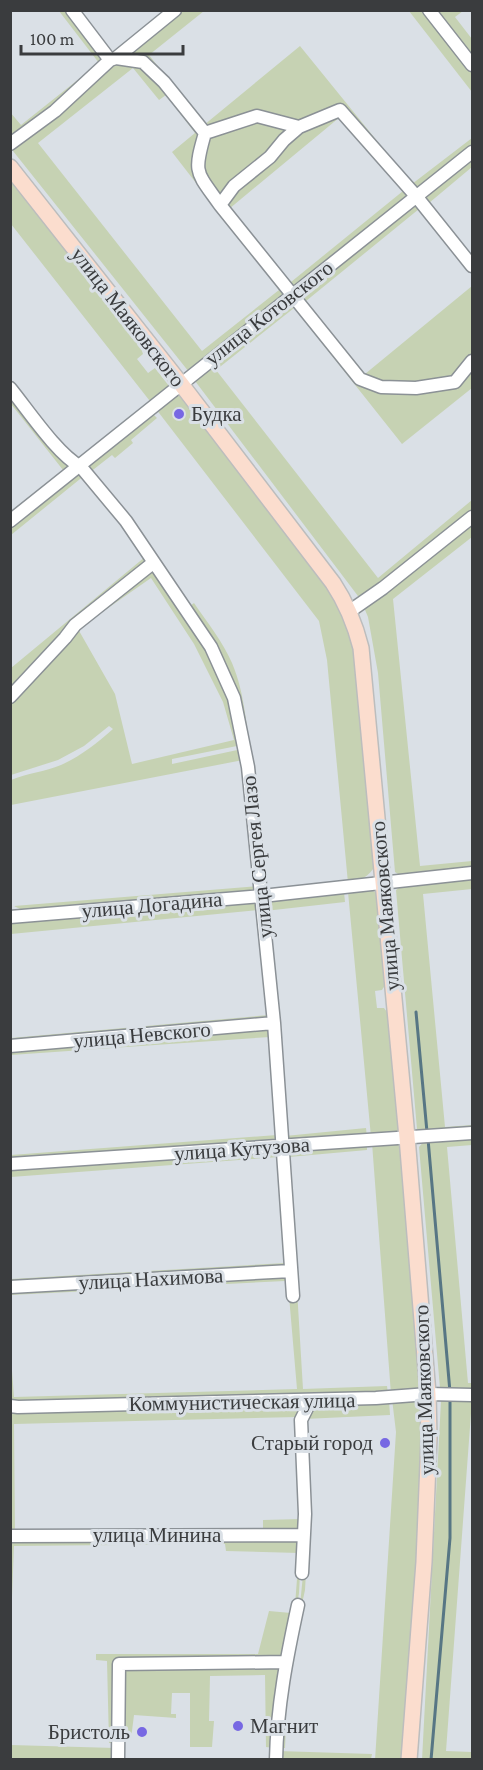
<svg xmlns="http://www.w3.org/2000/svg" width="483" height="1770" viewBox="0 0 483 1770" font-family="'Crimson Pro',serif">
	<rect width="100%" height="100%" fill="#dae0e6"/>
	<!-- green -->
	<path fill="#c6d2b3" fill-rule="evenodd" d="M 59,11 L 67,11 L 101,55 L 99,63 L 54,106 L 11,136 L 10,112 L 21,125 L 99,63 Z
		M 180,11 L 204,11 L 149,55 L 204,125 L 300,46 L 412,184 L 472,138 L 472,149 L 416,192 L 341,107 L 298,124 L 257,114 L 206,130 L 166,81 L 121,57 Z
		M 409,11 L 424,11 L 472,71 L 472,92 Z
		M 434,11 L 463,11 L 455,17 L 472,39 L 472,59 Z
		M 112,63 L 141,65 L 202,132 L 194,161 L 289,293 L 189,372 L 13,151 L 14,145 ZM 133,68 L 159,100 L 166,95 L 195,133 L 172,152 L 279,290 L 202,351 L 38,143 Z
		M 339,113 L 412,195 L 293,291 L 223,205 L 300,129 ZM 340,117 L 403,191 L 291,282 L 229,209 Z
		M 256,119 L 294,128 L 220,200 L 202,175 L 207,135 Z
		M 472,155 L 472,167 L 429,203 L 419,196 Z
		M 10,175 L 137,336 L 143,354 L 137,359 L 148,373 L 155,368 L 169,386 L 169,392 L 153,405 L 11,224 Z
		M 416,199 L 472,269 L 472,276 L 471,271 L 419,209 L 306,301 L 365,374 L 472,286 L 472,357 L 455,379 L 382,385 L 361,376 L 297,295 Z
		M 292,299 L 358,381 L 456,384 L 472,365 L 472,388 L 402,444 L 294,308 L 216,370 L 378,578 L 472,500 L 472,513 L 361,600 L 192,377 Z
		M 10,392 L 74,468 L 11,518 L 11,511 L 63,470 L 11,404 Z
		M 182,393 L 341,605 L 354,644 L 376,865 C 368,877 362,880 348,883 L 327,660 L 319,621 L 156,409 L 173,396 Z
		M 152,413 L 157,418 L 131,440 L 133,443 L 115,458 L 112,455 L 89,473 L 190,606 L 194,603 C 207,622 223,642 232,663 C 246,696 247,734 252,769 L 250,770 L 212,646 L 85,468 Z
		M 81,471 L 85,475 L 11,535 L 11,526 Z
		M 472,521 L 472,537 L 393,599 L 420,866 L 472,861 L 472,868 L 401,876 L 395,872 L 378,673 L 368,617 L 363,605 Z
		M 145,557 L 149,562 L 11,694 L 11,668 Z
		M 152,567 L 208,647 L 231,698 L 242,745 L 172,759 L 172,764 L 242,749 L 258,883 L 243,760 L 11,805 L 11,780 C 27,773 45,772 61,765 C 81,756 97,743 113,729 L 109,726 L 84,746 L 58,760 L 11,775 L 11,700 L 19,693 L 76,627 ZM 151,578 L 194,644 L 223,702 L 234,740 L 132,764 L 115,694 L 78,629 Z
		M 472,878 L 472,889 L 423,894 L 445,1127 L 472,1125 L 472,1129 L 426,1133 L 417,1129 L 396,890 L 403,885 Z
		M 258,886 L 259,892 L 26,912 L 14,906 Z
		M 369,890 L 379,893 L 387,982 L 382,990 L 375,991 L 377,1008 L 384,1008 L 390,1016 L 400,1131 L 394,1134 L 371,1137 L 348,892 Z
		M 344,892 L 345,902 L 265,911 L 264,900 Z
		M 260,901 L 272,1021 L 11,1044 L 11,1038 L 269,1015 L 259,910 L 11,934 L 11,921 Z
		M 272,1026 L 282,1144 L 11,1162 L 11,1155 L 277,1135 L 270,1037 L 11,1055 L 11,1049 Z
		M 366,1128 L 367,1138 L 286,1144 L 285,1136 Z
		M 472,1136 L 472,1145 L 447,1147 L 468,1383 L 472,1383 L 472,1388 L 440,1388 L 419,1147 L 426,1139 Z
		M 394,1141 L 402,1144 L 422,1389 L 391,1394 L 372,1143 Z
		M 367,1143 L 367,1150 L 289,1157 L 303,1389 L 387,1386 L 388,1394 L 11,1403 L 10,1345 L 14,1397 L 297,1389 L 289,1296 L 285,1281 L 11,1295 L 11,1289 L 289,1273 L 287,1149 Z
		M 282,1149 L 289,1270 L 11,1285 L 11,1279 L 285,1263 L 279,1157 L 11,1177 L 11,1166 Z
		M 392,1399 L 422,1400 L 420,1554 L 404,1759 L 375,1760 L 396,1432 Z
		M 389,1400 L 390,1415 L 304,1419 L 309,1519 L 305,1590 L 287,1673 L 283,1720 L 286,1727 L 285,1748 L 278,1748 L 278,1723 L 285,1672 L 300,1605 L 304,1565 L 307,1513 L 304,1418 L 314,1402 Z
		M 472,1400 L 446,1751 L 472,1752 L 472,1759 L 422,1760 L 441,1401 Z
		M 305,1403 L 301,1533 L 11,1533 L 11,1409 ZM 297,1417 L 301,1519 L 263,1520 L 263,1530 L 15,1530 L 14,1424 Z
		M 302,1537 L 299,1593 L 274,1748 L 266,1747 L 265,1675 L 210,1676 L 209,1721 L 214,1721 L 212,1747 L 190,1747 L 190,1693 L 172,1693 L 171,1714 L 176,1714 L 176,1718 L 134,1715 L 131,1739 L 123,1743 L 109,1743 L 107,1661 L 96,1660 L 96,1654 L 258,1654 L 269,1611 L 291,1613 L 295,1605 L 299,1553 L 226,1551 L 225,1544 L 14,1546 L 11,1623 L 11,1539 Z
		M 11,1745 L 115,1748 L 114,1759 L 11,1759 Z
		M 278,1751 L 372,1754 L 371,1759 L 278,1759 Z"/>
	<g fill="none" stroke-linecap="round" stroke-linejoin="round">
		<!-- stream -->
		<path stroke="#577684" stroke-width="3" d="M 416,1012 L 427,1132
			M 428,1139 L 450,1392
			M 431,1760 L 450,1538 L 450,1399"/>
		<defs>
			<path id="minor" d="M 72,10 L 110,60
				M 429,10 L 472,65
				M 116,58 L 143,62 L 164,82 L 205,133 L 257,116 L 299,127
				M 205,133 C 193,174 196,171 220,205
				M 10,144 L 55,111 L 110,60 L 116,58 L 175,10
				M 472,266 L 416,196 L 340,110 L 299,127 L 284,140 L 270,157 L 234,186 L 220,205 L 360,379 L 381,387 L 416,388 L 455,382 L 472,361
				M 10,388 C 28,410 57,454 81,467 L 126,521 L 211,647 L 234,698 L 248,767 L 274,1023 L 293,1296
				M 10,521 L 472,152
				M 350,611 L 383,588 L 472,517
				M 10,697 L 65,638 L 75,625 L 153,563
				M 10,917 L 262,896 L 472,873
				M 10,1046 L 274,1023
				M 10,1164 L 472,1133
				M 10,1287 L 291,1271
				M 10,1406 L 18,1407 L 376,1398 L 428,1394 L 472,1395
				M 10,1536 L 304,1535
				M 302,1573 L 305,1514 L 301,1420 L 311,1400
				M 118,1760 L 119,1664 L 286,1662
				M 276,1760 C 277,1706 287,1656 298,1605"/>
			<path id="major" d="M 10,167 L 181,384 L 333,583 C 347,604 355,624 361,648 L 407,1137 L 428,1394 L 429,1438 L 424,1562 L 409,1760"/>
		</defs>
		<!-- minor casing -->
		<use href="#minor" stroke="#8b9196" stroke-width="15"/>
		<!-- major casing -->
		<use href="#major" stroke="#bcbdbd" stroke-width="18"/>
		<!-- minor -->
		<use href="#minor" stroke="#fff" stroke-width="12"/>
		<!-- major -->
		<use href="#major" stroke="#fbddce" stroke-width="15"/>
	</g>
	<!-- markers -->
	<g fill="#7768e3" stroke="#dae0e6" stroke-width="2">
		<circle cx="179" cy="414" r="6"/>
		<circle cx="385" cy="1443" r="6"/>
		<circle cx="238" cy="1726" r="6"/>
		<circle cx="142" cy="1732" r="6"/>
	</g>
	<g text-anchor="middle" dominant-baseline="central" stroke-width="6" stroke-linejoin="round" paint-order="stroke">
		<!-- street labels -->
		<g font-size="21" fill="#3a3c3e" stroke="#dae0e6">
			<text transform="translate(269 313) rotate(-38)">улица Котовского</text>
			<text transform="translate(128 317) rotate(52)">улица Маяковского</text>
			<text transform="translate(257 857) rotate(-96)">улица Сергея Лазо</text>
			<text transform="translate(152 905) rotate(-5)">улица Догадина</text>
			<text transform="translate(385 906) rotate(-95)">улица Маяковского</text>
			<text transform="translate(142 1035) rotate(-5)">улица Невского</text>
			<text transform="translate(242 1149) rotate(-4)">улица Кутузова</text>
			<text transform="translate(151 1279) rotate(-3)">улица Нахимова</text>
			<text transform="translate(424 1390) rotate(-92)">улица Маяковского</text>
			<text transform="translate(242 1402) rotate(-1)">Коммунистическая улица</text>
			<text x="157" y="1535">улица Минина</text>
		</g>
		<!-- poi labels -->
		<g font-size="21" fill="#3a3c3e" stroke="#dae0e6" text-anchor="start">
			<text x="191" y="414">Будка</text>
			<text x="373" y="1443" text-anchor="end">Старый город</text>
			<text x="250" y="1726">Магнит</text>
			<text x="130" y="1732" text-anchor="end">Бристоль</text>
		</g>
	</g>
	<!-- border -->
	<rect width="483" height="1770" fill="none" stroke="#3a3c3e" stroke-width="24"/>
	<!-- scale -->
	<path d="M21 45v9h162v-9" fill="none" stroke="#3a3c3e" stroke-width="3"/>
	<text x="30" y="45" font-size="18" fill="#3a3c3e" stroke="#dae0e6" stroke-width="4.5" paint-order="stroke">100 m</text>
</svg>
